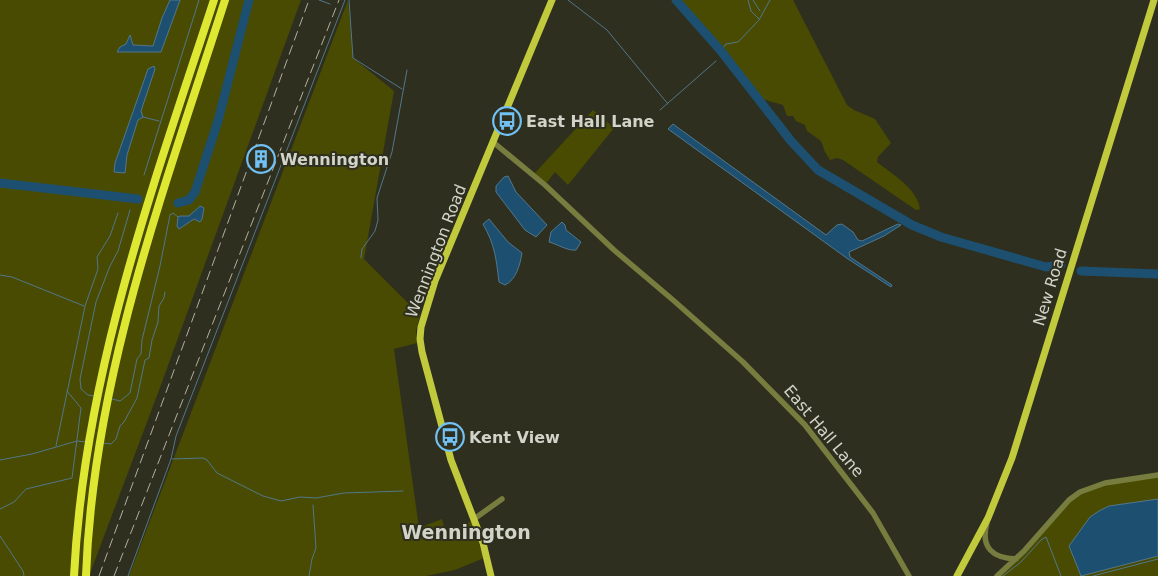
<svg xmlns="http://www.w3.org/2000/svg" width="1158" height="576" viewBox="0 0 1158 576" font-family="'DejaVu Sans',sans-serif">
	<rect width="100%" height="100%" fill="#2e2f1e"/>
	<!-- green -->
	<path fill="#484b01" d="M 0,0 L 301,0 L 158,393 L 89,576 L 0,576 Z
		M 348,0 L 353,58 L 394,91 L 364,259 L 420,315 L 416,331 L 417,343 L 394,349 L 419,528 L 442,519 L 446,535 L 471,521 L 484,558 L 455,570 L 426,576 L 129,576 Z
		M 676,0 L 793,0 L 847,105 L 854,110 L 875,119 L 891,143 L 878,157 L 877,162 C 892,174 918,189 920,209 L 916,210 L 843,160 L 837,158 L 830,160 L 825,152 L 821,141 L 807,131 L 805,125 L 796,121 L 793,116 L 787,116 L 783,105 L 759,98 L 721,51 Z
		M 593,110 L 614,128 L 568,185 L 555,172 L 545,185 L 534,174 Z
		M 1158,475 L 1158,576 L 999,576 L 1069,500 L 1090,487 Z"/>
	<!-- water -->
	<path fill="#1d5070" stroke="#53778b" d="M 170,0 L 180,0 L 161,52 L 117,52 L 120,47 L 126,44 L 130,35 L 133,45 L 153,46 L 162,18 Z
		M 154,66 L 155,69 L 141,111 L 143,117 L 138,120 L 127,155 L 125,173 L 114,172 L 115,163 L 148,69 Z
		M 673,124 L 826,235 L 837,225 L 842,224 L 853,232 L 858,240 L 862,241 L 898,224 L 901,225 L 884,236 L 849,252 L 850,257 L 892,285 L 891,287 L 848,259 L 668,129 Z
		M 508,176 L 516,192 L 547,225 L 536,237 L 525,230 L 496,192 L 496,186 L 504,177 Z
		M 200,206 L 204,208 L 202,219 L 200,222 L 194,219 L 179,229 L 177,226 L 178,217 L 180,216 L 189,216 Z
		M 489,219 L 508,242 L 522,253 C 520,265 516,280 505,285 L 499,282 C 496,258 495,245 483,224 Z
		M 562,222 L 565,225 L 566,230 L 581,242 L 576,250 C 567,251 557,244 549,242 L 551,232 Z
		M 1158,499 L 1158,556 L 1081,576 L 1069,546 L 1090,517 L 1099,511 L 1109,506 Z"/>
	<g fill="none" stroke-linecap="round" stroke-linejoin="round">
		<!-- stream -->
		<path stroke="#53778b" stroke-width="1" d="M 319,0 L 330,4
			M 349,0 L 353,58 L 402,89
			M 568,0 L 607,30 L 668,104
			M 748,0 L 751,11 L 759,19
			M 753,0 L 760,11
			M 721,51 L 726,44 L 738,42 L 759,20 L 770,0
			M 660,110 L 716,61
			M 143,117 L 159,121
			M 144,175 L 199,0
			M 361,258 L 362,249 L 375,231 L 378,220 L 377,198 L 392,152 L 407,70
			M 0,275 L 12,277 L 84,306
			M 94,396 L 88,395 L 81,389 L 80,379 L 96,302 L 110,266 L 118,251 L 130,210
			M 112,399 L 120,401 L 130,393 L 137,359 L 141,354 L 142,340 L 160,266 L 170,215 L 173,213 L 178,217
			M 103,443 L 111,444 L 116,439 L 120,426 L 124,422 L 137,398 L 145,360 L 149,358 L 152,340 L 158,322 L 159,306 L 164,298 L 165,292
			M 56,446 L 85,306 L 98,269 L 97,257 L 110,236 L 118,213
			M 172,459 L 203,458 L 207,460 L 217,473 L 263,496 L 281,501 L 300,497 L 316,498 L 344,493 L 403,491
			M 0,460 L 32,454 L 77,441 L 87,442
			M 0,509 L 14,502 L 26,489 L 72,478 L 81,408 L 67,391
			M 0,536 L 23,571 L 24,576
			M 128,576 L 171,459 L 176,436 L 345,0
			M 309,576 L 312,559 L 316,548 L 313,505
			M 1003,576 L 1021,562 L 1041,540 L 1046,537 L 1061,576
			M 1093,576 L 1158,559"/>
		<!-- river -->
		<path stroke="#1d5070" stroke-width="9" d="M 676,0 L 721,51 L 791,141 L 818,170 L 912,225 L 941,237 L 1046,267 L 1061,265
			M 0,183 L 138,199
			M 178,203 L 189,200 L 195,192 L 218,121 L 249,0
			M 1081,271 L 1158,274"/>
		<!-- minor -->
		<path stroke="#777c3f" stroke-width="5.5" d="M 493,142 L 545,185 L 614,250 L 673,300 L 743,362 L 805,425 L 873,513 L 909,576
			M 474,519 L 502,499
			M 987,523 C 980,548 993,558 1016,559
			M 997,576 L 1024,551 L 1069,500 L 1080,492 L 1105,483 L 1158,475"/>
		<!-- major -->
		<path stroke="#c1c93c" stroke-width="7" d="M 491,576 L 483,543 L 451,460 L 422,352 L 420,339 L 421,327 L 435,281 L 552,0
			M 957,576 L 988,518 L 1012,458 L 1154,0"/>
		<!-- highway -->
		<path stroke="#dee833" stroke-width="8" d="M 74,576 C 84,375 152,189 214,0
			M 86,576 C 93,377 165,187 225,0"/>
		<!-- rail -->
		<path stroke="#afb0a4" stroke-width="1" stroke-dasharray="10 5" stroke-linecap="butt" d="M 99,576 L 309,0
			M 114,576 L 339,0"/>
	</g>
	<!-- icons -->
	<defs>
		<symbol id="bus-ring" viewBox="-11 -11 22 22"><circle r="9.5" fill="#2e2f1e" stroke="#72c1f5" stroke-width="1.5"/><path d="M-5-6H5V4H4V6H2V4H-2V6H-4V4H-5ZM-3.5-4V0h7V-4ZM-3.5 1.2v1.5H-2V1.2ZM2 1.2v1.5H3.5V1.2Z" fill="#72c1f5"/></symbol>
		<symbol id="building-ring" viewBox="-11 -11 22 22"><circle r="9.5" fill="#2e2f1e" stroke="#72c1f5" stroke-width="1.5"/><path d="M-4-6H4V6H1V3H-1V6H-4ZM-2.5-4.3h1.7v1.8h-1.7ZM.8-4.3h1.7v1.8H.8ZM-2.5-1h1.7V.8h-1.7ZM.8-1h1.7V.8H.8Z" fill="#72c1f5"/></symbol>
	</defs>
	<g fill-rule="evenodd">
		<use href="#bus-ring" x="491" y="105" width="32" height="32"/>
		<use href="#building-ring" x="245" y="143" width="32" height="32"/>
		<use href="#bus-ring" x="434" y="421" width="32" height="32"/>
	</g>
	<g text-anchor="middle" dominant-baseline="central" stroke-width="4" stroke-linejoin="round" paint-order="stroke">
		<!-- poi labels -->
		<g font-size="16" font-weight="bold" fill="#d2d3c9" stroke="#2e2f1e" text-anchor="start">
			<text x="526" y="121">East Hall Lane</text>
			<text x="280" y="159">Wennington</text>
			<text x="469" y="437">Kent View</text>
		</g>
		<!-- street labels -->
		<g font-size="16" fill="#d2d3c9" stroke="#2e2f1e">
			<text transform="translate(436 251) rotate(-69)">Wennington Road</text>
			<text transform="translate(1050 287) rotate(-73)">New Road</text>
			<text transform="translate(824 431) rotate(50)">East Hall Lane</text>
		</g>
		<!-- quarter labels -->
		<g font-size="19" font-weight="bold" fill="#d2d3c9" stroke="#2e2f1e">
			<text x="466" y="532">Wennington</text>
		</g>
	</g>
</svg>
